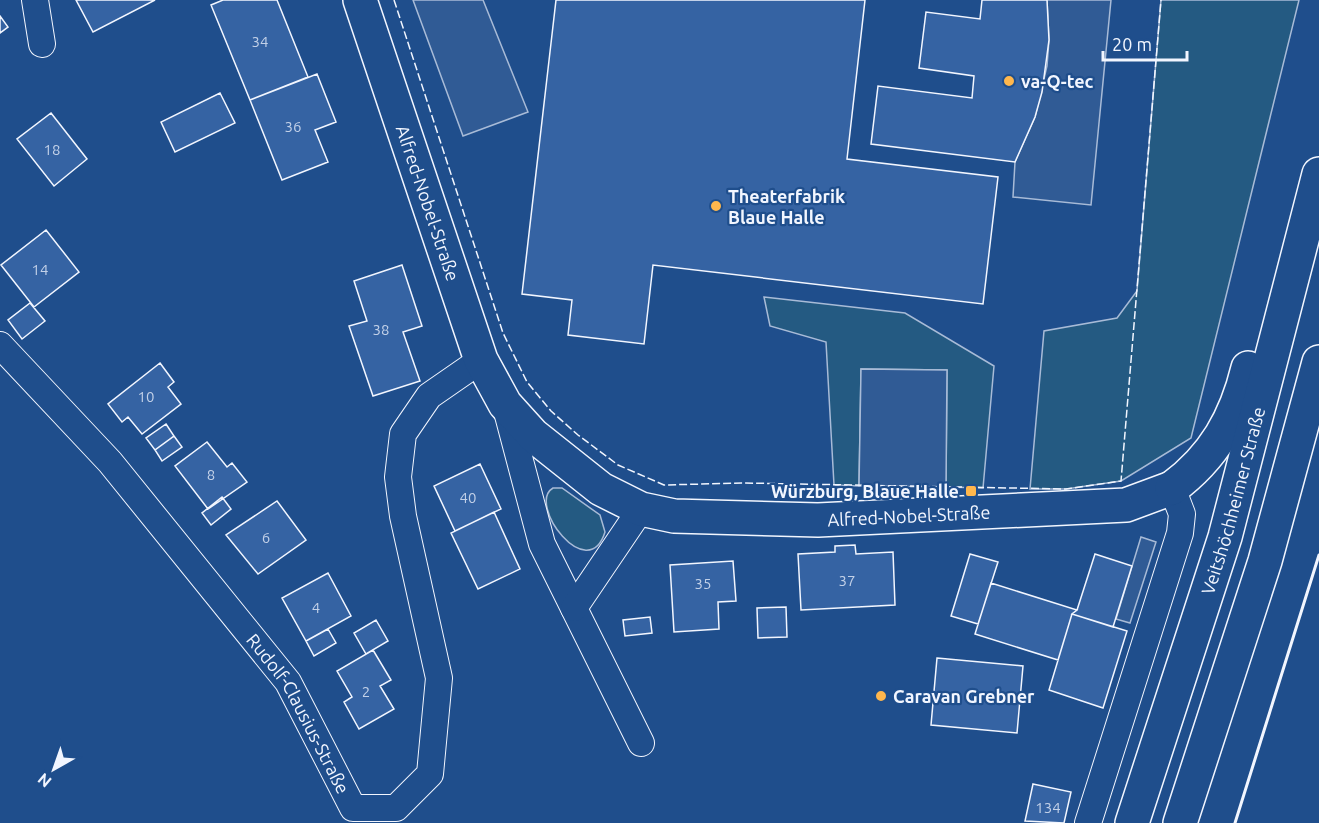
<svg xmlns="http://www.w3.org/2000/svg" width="1319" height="823" viewBox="0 0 1319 823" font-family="Ubuntu,sans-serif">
	<rect width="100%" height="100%" fill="#1f4e8c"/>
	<!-- green -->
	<path fill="#245a82" stroke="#a8bbd7" stroke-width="1.5" d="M 1161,0 L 1299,0 L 1191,438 L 1121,481 L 1066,489 L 1030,489 L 1044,331 L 1117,318 L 1137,291 Z
		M 764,297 L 905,313 L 994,366 L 983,488 L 946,487 L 947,370 L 861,369 L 859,486 L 834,485 L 826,342 L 770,326 Z
		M 553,488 L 562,488 L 600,515 L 605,532 C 588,586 526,504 553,488 Z"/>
	<!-- parking -->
	<path fill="#305b95" stroke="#a8bbd7" stroke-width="1.5" d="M 413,0 L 483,0 L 528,112 L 463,136 Z
		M 1047,0 L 1111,0 L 1091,205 L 1013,197 L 1015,162 L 1035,117 L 1047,66 L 1049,40 Z
		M 861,369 L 947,370 L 946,487 L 859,486 Z
		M 1141,537 L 1156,542 L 1130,623 L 1116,619 Z"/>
	<!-- building -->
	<path fill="#3563a3" stroke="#f2f6ff" stroke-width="1.5" d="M 76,0 L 155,0 L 93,32 Z
		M 223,0 L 277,0 L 308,77 L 250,100 L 211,5 Z
		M 556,0 L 865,0 L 847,159 L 998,177 L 983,304 L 653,265 L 644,344 L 568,335 L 572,300 L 522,294 Z
		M 982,0 L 1047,0 L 1049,40 L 1042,92 L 1035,117 L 1015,162 L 871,144 L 878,86 L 972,98 L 974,76 L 919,68 L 926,12 L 980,19 Z
		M 0,16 L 8,27 L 0,33 Z
		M 317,74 L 336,122 L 315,130 L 328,162 L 282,180 L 250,100 Z
		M 220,93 L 235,123 L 175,152 L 161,122 Z
		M 51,113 L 87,159 L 54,186 L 17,139 Z
		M 46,230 L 79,272 L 34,307 L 1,265 Z
		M 402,265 L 422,326 L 403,332 L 420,381 L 373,396 L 349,326 L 367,321 L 354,281 Z
		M 30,303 L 45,321 L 22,339 L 8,320 Z
		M 160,363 L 174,382 L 168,387 L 181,404 L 142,434 L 128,417 L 122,422 L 108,404 Z
		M 166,424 L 174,436 L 155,450 L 146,438 Z
		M 174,436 L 182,447 L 162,461 L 155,450 Z
		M 207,442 L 227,467 L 232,463 L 247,482 L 208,509 L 175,466 Z
		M 480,464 L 501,509 L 455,531 L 434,486 Z
		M 222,497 L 231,509 L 211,525 L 202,513 Z
		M 277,501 L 306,540 L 258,574 L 226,535 Z
		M 494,512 L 520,569 L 478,589 L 451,533 Z
		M 855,545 L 856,554 L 893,552 L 895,605 L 801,610 L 798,554 L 835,552 L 835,546 Z
		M 970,554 L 998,562 L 978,624 L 951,616 Z
		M 1095,554 L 1132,566 L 1113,627 L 1072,614 L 1077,610 Z
		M 733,561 L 736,601 L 718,602 L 719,629 L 674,632 L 670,565 Z
		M 328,573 L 351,616 L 306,641 L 282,598 Z
		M 991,583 L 1077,610 L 1072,614 L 1058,660 L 975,634 Z
		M 786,607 L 787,637 L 758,638 L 757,608 Z
		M 1072,614 L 1127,631 L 1103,708 L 1049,690 Z
		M 650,617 L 652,633 L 625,636 L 623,620 Z
		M 376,620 L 388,641 L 366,654 L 354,633 Z
		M 328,629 L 336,643 L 314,656 L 306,641 Z
		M 373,650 L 391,680 L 380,686 L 394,709 L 359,729 L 344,702 L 352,697 L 337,671 Z
		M 937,658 L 1023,666 L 1017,733 L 931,725 Z
		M 1033,784 L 1071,792 L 1064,823 L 1025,821 Z"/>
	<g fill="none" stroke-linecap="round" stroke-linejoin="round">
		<defs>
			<g id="street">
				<path d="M 35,0 L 42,44"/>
				<path id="s1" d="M 0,345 L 110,462 L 288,682 L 353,808 L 396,808 L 430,774 L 439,678 L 403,516 L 398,477 L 403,434 L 429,396 L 481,360"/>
				<path d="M 505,404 L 542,544 L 641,743"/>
				<path d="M 574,608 L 641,509"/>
				<path d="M 1088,823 L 1180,533 L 1182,514 L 1172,488"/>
			</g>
			<g id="secondary">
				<path id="s2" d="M 360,0 L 481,360 L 505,404 L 533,435 L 601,489 L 641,509 L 674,516 L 818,520 L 1126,505 L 1172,488"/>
			</g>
			<g id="highway">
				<path d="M 1172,488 C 1214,457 1236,418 1248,368"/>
				<path id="s3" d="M 1132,823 L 1225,537 L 1319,174"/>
				<path d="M 1180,823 L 1265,561 L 1319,362"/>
			</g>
		</defs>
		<!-- street casing -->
		<use href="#street" stroke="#f2f6ff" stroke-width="28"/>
		<!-- secondary casing -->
		<use href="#secondary" stroke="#f2f6ff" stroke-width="36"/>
		<!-- highway casing -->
		<use href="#highway" stroke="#f2f6ff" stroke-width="36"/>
		<!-- street -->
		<use href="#street" stroke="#1f4e8c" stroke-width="26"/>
		<!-- secondary -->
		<use href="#secondary" stroke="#1f4e8c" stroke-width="33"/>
		<!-- highway -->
		<use href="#highway" stroke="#1f4e8c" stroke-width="33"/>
		<!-- fence -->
		<path stroke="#f2f6ff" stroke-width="1.5" stroke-dasharray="8 3" stroke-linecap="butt" d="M 394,0 L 503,333 L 527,382 L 551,411 L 578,435 L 618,465 L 664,485 L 744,483 L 1066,489 L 1121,481 L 1161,0"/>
		<!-- wall -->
		<path stroke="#f2f6ff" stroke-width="3" d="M 1235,823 L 1319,555"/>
	</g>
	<!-- markers -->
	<g fill="#ffb74d" stroke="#1f4e8c" stroke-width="2">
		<circle cx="1009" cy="81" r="6"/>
		<circle cx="716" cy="206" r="6"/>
		<rect x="965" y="485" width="12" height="12" rx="3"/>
		<circle cx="881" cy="696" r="6"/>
	</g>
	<g text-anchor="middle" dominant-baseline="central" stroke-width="4.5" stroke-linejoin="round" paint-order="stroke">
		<!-- number labels -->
		<g font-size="15" fill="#c3d1e8">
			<text x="260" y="41">34</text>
			<text x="293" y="126">36</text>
			<text x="52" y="149">18</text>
			<text x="40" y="269">14</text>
			<text x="381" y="329">38</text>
			<text x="146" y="396">10</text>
			<text x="211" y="474">8</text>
			<text x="468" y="497">40</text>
			<text x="266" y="537">6</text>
			<text x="847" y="580">37</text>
			<text x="703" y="583">35</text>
			<text x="316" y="607">4</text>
			<text x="366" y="691">2</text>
			<text x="1048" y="807">134</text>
		</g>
		<!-- poi labels -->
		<g font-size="18" font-weight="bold" fill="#f2f6ff" stroke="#1f4e8c" text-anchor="start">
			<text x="1021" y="81">va-Q-tec</text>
			<text x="728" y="196">Theaterfabrik<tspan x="728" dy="21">Blaue Halle</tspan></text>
			<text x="959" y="491" text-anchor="end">Würzburg, Blaue Halle</text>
			<text x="893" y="696">Caravan Grebner</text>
		</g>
		<!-- street labels -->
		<g font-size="18" fill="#f2f6ff" stroke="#1f4e8c">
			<text stroke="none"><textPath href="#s2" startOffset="214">Alfred-Nobel-Straße</textPath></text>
			<text stroke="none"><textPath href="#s3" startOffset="338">Veitshöchheimer Straße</textPath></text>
			<text stroke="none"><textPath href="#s2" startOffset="872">Alfred-Nobel-Straße</textPath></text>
			<text stroke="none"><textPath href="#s1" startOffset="476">Rudolf-Clausius-Straße</textPath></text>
		</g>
	</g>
	<!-- north arrow -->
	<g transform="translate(54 769) rotate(220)" stroke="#1f4e8c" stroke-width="4.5" paint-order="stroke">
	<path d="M0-4.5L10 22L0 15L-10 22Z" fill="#f2f6ff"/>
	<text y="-9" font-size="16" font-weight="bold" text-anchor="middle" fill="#f2f6ff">N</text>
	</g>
	<!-- scale -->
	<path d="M1103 51v9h84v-9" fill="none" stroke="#f2f6ff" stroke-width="3"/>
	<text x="1112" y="51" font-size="18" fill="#f2f6ff" stroke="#1f4e8c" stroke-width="4.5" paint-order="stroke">20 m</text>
</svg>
